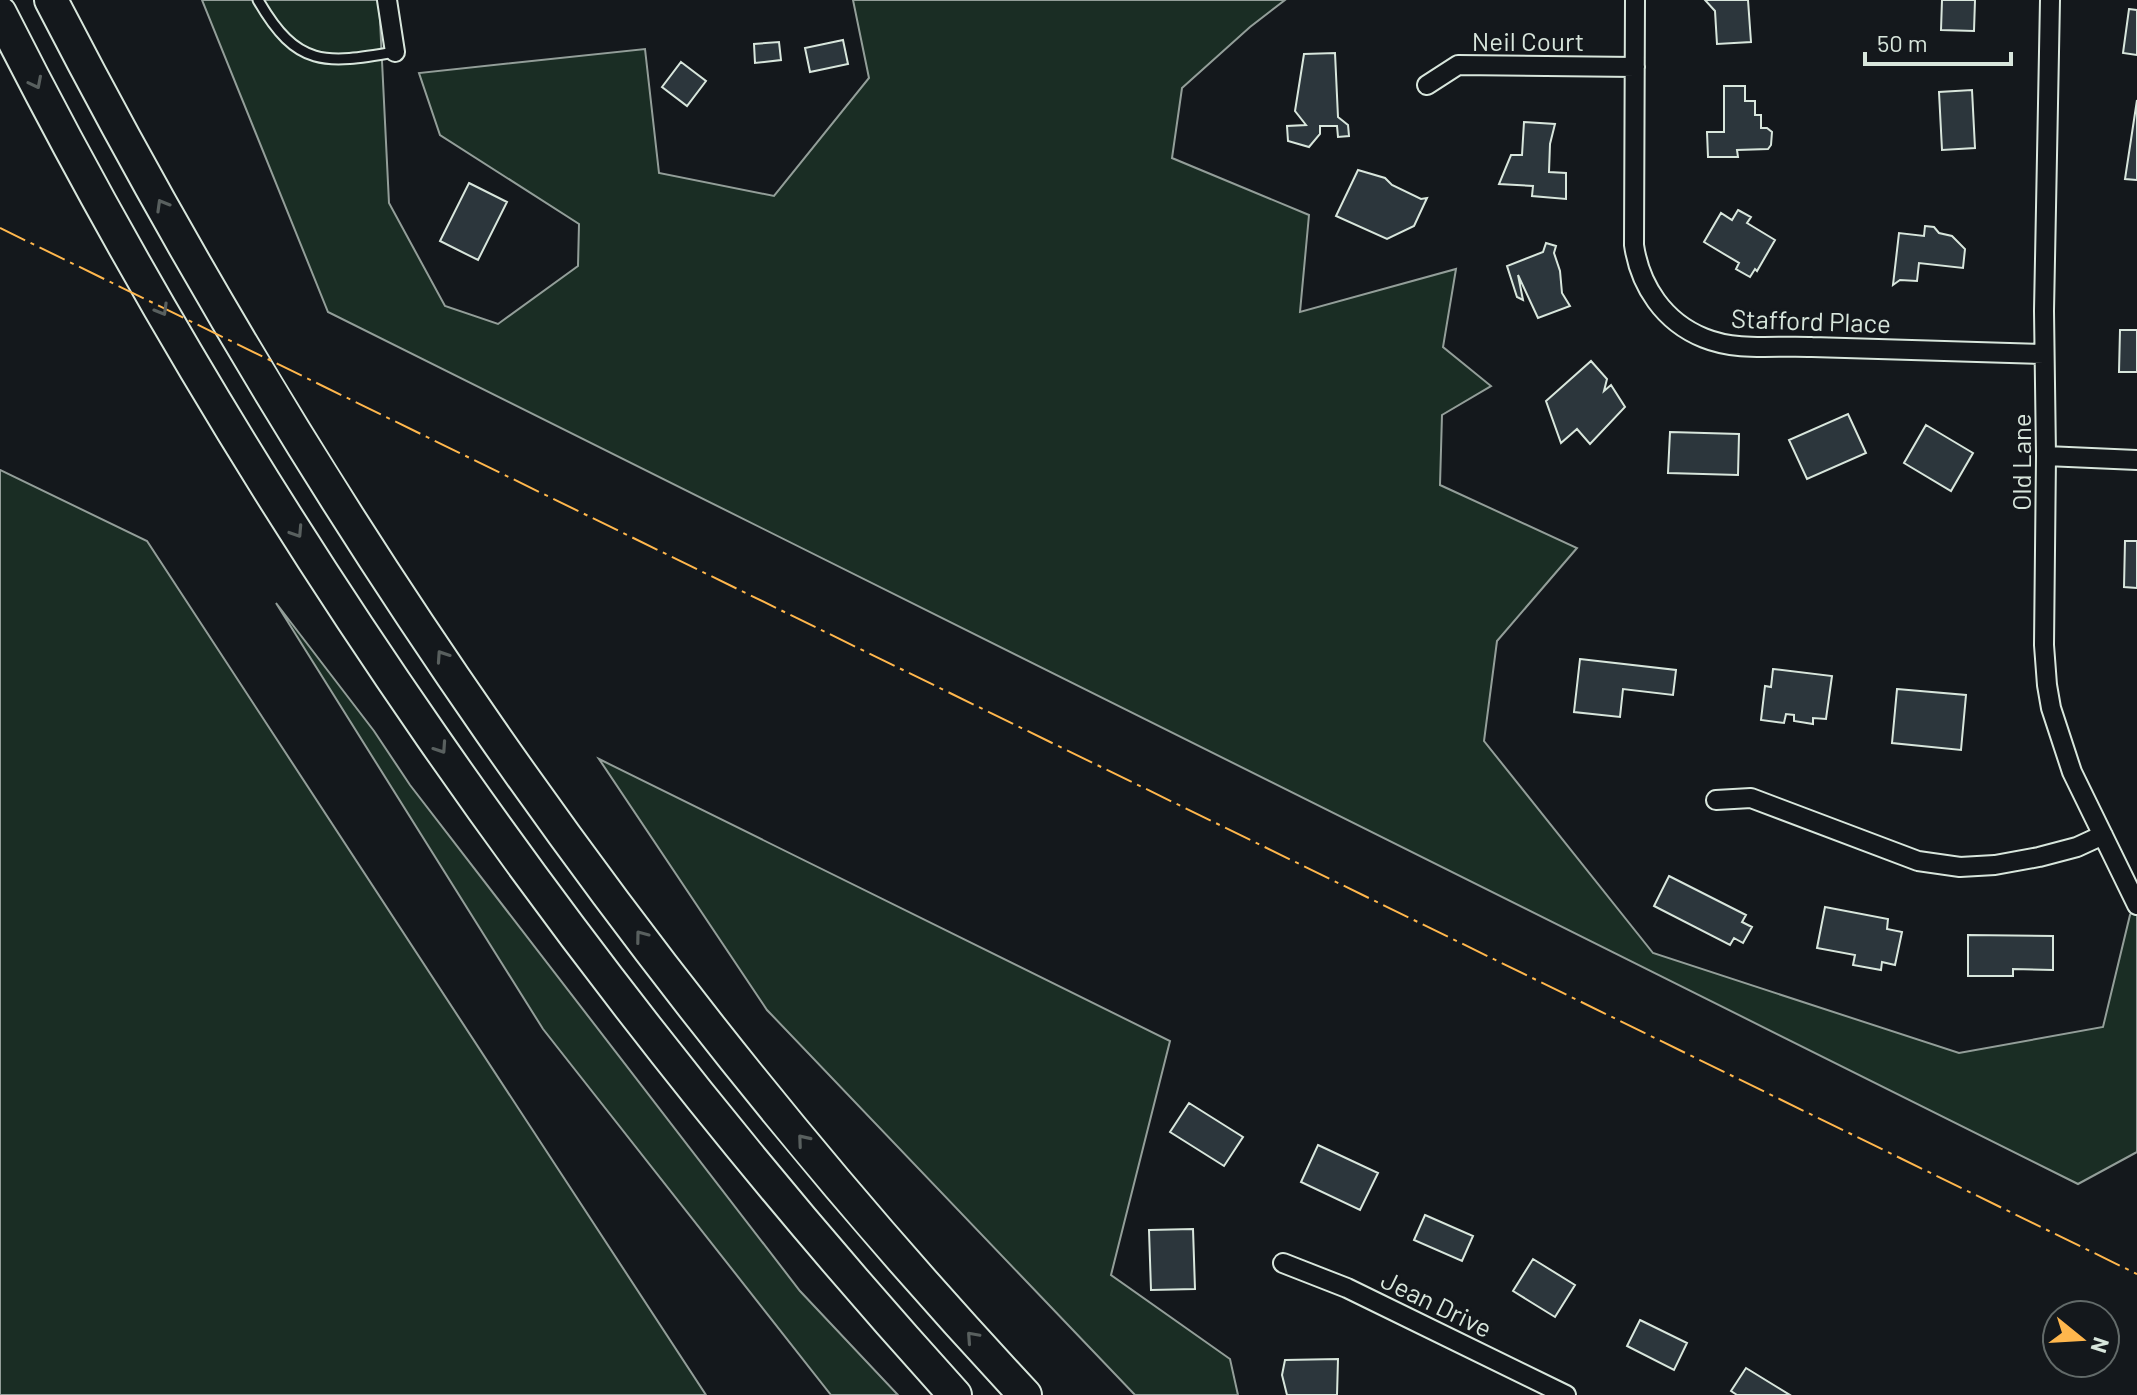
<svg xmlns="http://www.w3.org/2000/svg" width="2137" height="1395" viewBox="0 0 2137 1395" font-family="Barlow,sans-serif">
	<rect width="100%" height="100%" fill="#14181c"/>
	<!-- green -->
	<path fill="#1a2d24" stroke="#939e99" stroke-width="2" d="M 202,0 L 379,0 L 389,203 L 445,306 L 498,324 L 578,266 L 579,224 L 440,135 L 419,73 L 645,49 L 659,173 L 774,196 L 869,78 L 853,0 L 1285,0 L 1250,27 L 1182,88 L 1172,158 L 1309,215 L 1300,312 L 1456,269 L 1443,347 L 1491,386 L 1442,415 L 1440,485 L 1577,548 L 1497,641 L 1484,741 L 1653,953 L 1959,1053 L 2103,1027 L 2130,915 L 2137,904 L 2137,1152 L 2078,1184 L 328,312 Z
		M 0,470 L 147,541 L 706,1395 L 0,1395 Z
		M 276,603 L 374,731 L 410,785 L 800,1291 L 898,1395 L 831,1395 L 543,1029 Z
		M 599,759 L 1170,1041 L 1111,1275 L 1230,1359 L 1238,1395 L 1135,1395 L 767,1010 Z"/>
	<!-- building -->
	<path fill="#2c363c" stroke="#d8e6dc" stroke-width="2" d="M 1705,0 L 1748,0 L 1751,42 L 1717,44 L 1715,11 Z
		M 1942,0 L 1975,0 L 1974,31 L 1941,30 Z
		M 2129,9 L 2137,10 L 2137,55 L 2123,53 Z
		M 843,40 L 848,64 L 810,72 L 805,48 Z
		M 779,42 L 781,60 L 755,63 L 754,44 Z
		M 1335,53 L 1338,117 L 1348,125 L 1349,136 L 1338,137 L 1337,126 L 1320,126 L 1320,134 L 1309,147 L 1288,141 L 1287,126 L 1306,125 L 1295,111 L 1304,54 Z
		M 681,62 L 706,81 L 687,106 L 662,87 Z
		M 1724,86 L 1745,86 L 1745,101 L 1755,101 L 1755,115 L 1761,115 L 1761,128 L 1767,128 L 1772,132 L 1771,145 L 1768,149 L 1737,150 L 1738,157 L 1708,157 L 1707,132 L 1724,132 Z
		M 1972,90 L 1975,148 L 1942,150 L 1939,92 Z
		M 2137,100 L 2137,180 L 2125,179 Z
		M 1524,122 L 1555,124 L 1550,144 L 1549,172 L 1566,173 L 1566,199 L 1532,196 L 1533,186 L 1499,184 L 1511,155 L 1522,155 Z
		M 1358,170 L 1385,178 L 1392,185 L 1421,199 L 1427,198 L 1414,226 L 1387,239 L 1336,216 Z
		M 469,183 L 507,202 L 478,260 L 440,241 Z
		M 1738,210 L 1751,217 L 1747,223 L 1775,240 L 1757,271 L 1755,269 L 1750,277 L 1736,269 L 1739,263 L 1704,242 L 1721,213 L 1732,220 Z
		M 1925,226 L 1934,227 L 1939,233 L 1952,236 L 1965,249 L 1963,268 L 1919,263 L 1917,281 L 1900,280 L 1893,285 L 1899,233 L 1924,236 Z
		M 1546,243 L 1556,246 L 1554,253 L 1560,271 L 1562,293 L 1570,306 L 1538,318 L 1518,275 L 1523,300 L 1517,297 L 1507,266 L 1543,252 Z
		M 2120,330 L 2137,330 L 2137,372 L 2119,372 Z
		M 1591,361 L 1607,379 L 1604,391 L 1611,385 L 1625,407 L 1590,444 L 1577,429 L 1561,443 L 1546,401 Z
		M 1848,414 L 1866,453 L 1807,479 L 1789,440 Z
		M 1926,425 L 1973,453 L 1951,491 L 1904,463 Z
		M 1670,432 L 1739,434 L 1738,475 L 1668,473 Z
		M 2125,541 L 2137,541 L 2137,588 L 2124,587 Z
		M 1580,659 L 1676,670 L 1673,695 L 1623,689 L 1620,717 L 1574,712 Z
		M 1773,669 L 1832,676 L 1826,719 L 1813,718 L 1813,724 L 1794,721 L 1794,715 L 1786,714 L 1784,723 L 1761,720 L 1765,686 L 1771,687 Z
		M 1897,689 L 1966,695 L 1961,750 L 1892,743 Z
		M 1669,876 L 1746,915 L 1742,922 L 1752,927 L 1743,943 L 1734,938 L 1730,945 L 1654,906 Z
		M 1825,907 L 1888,919 L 1887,929 L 1902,932 L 1895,965 L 1882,962 L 1881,970 L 1853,965 L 1855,955 L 1817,948 Z
		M 1968,935 L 2053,936 L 2053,970 L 2013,969 L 2013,976 L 1968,976 Z
		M 1189,1103 L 1243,1137 L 1224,1166 L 1170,1132 Z
		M 1318,1145 L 1378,1173 L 1360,1210 L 1301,1182 Z
		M 1425,1215 L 1473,1236 L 1462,1261 L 1414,1240 Z
		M 1193,1229 L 1195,1289 L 1151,1290 L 1149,1230 Z
		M 1533,1259 L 1575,1285 L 1555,1317 L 1513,1291 Z
		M 1640,1320 L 1687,1343 L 1674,1370 L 1627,1346 Z
		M 1338,1359 L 1337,1395 L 1287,1395 L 1282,1375 L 1285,1360 Z
		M 1746,1368 L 1790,1395 L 1737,1395 L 1731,1391 Z"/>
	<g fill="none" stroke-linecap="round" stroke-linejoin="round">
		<defs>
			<path id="lane" d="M 258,0 C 297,68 325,64 395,52"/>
			<path id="street" d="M 387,0 L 395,52
				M 1635,0 L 1634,245 C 1640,286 1664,322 1704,338 C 1738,352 1776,345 1812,347 C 1889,349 1967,352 2044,354
				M 2050,0 L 2044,311 L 2046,456 L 2044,645 L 2047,685 L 2051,708 L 2072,772 L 2137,905
				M 1427,85 L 1458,65 L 1635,67
				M 2046,456 L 2137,460
				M 1716,800 L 1751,798 L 1918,861 L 1960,867 L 1995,865 L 2039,857 L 2077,847 L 2103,835
				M 1283,1263 L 1347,1288 L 1566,1395"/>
			<path id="highway" d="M 51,0 C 311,504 638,980 1025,1395
				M 0,13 C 252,512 580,981 955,1395"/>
		</defs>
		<!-- lane casing -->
		<use href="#lane" stroke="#d8e6dc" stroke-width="13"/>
		<!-- street casing -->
		<use href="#street" stroke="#d8e6dc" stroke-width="22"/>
		<!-- highway casing -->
		<use href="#highway" stroke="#d8e6dc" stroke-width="36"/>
		<!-- lane -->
		<use href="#lane" stroke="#14181c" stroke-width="9"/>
		<!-- street -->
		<use href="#street" stroke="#14181c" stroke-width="18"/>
		<!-- highway -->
		<use href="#highway" stroke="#14181c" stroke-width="32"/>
		<!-- power -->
		<path stroke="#ffb74d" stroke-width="2" stroke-dasharray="28 6 4 6" stroke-linecap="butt" d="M 0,228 L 2137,1274"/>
	</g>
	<!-- one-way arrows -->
	<defs><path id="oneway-chevron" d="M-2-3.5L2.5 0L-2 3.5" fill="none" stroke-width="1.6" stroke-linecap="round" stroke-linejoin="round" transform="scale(2)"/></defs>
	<g stroke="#59605f">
		<use href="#oneway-chevron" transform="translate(36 83) rotate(63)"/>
		<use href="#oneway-chevron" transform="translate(162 205) rotate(-120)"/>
		<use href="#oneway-chevron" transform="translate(162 310) rotate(60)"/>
		<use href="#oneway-chevron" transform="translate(297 532) rotate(57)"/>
		<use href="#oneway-chevron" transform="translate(442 656) rotate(-124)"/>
		<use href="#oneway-chevron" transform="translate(441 748) rotate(56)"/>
		<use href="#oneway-chevron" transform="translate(641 936) rotate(-127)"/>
		<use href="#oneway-chevron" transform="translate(803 1140) rotate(-130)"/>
		<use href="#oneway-chevron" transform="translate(972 1337) rotate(-132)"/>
	</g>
	<g text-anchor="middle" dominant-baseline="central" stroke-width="6" stroke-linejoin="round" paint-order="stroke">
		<!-- street labels -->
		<g font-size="26" fill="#d8e6dc" stroke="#14181c">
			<text x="1528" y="40">Neil Court</text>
			<text transform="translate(1811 320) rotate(2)">Stafford Place</text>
			<text transform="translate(2020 462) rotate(-90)">Old Lane</text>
			<text transform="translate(1437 1303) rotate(26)">Jean Drive</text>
		</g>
	</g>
	<!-- north arrow -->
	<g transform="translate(2081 1339) rotate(108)"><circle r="38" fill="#14181c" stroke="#626a69" stroke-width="2"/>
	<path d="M0-6L14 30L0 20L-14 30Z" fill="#ffb74d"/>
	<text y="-12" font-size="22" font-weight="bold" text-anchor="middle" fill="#d8e6dc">N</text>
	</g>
	<!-- scale -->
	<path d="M1865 52v12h146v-12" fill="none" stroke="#d8e6dc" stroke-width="4"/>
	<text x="1877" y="52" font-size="24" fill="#d8e6dc" stroke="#14181c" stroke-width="6" paint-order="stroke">50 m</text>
</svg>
